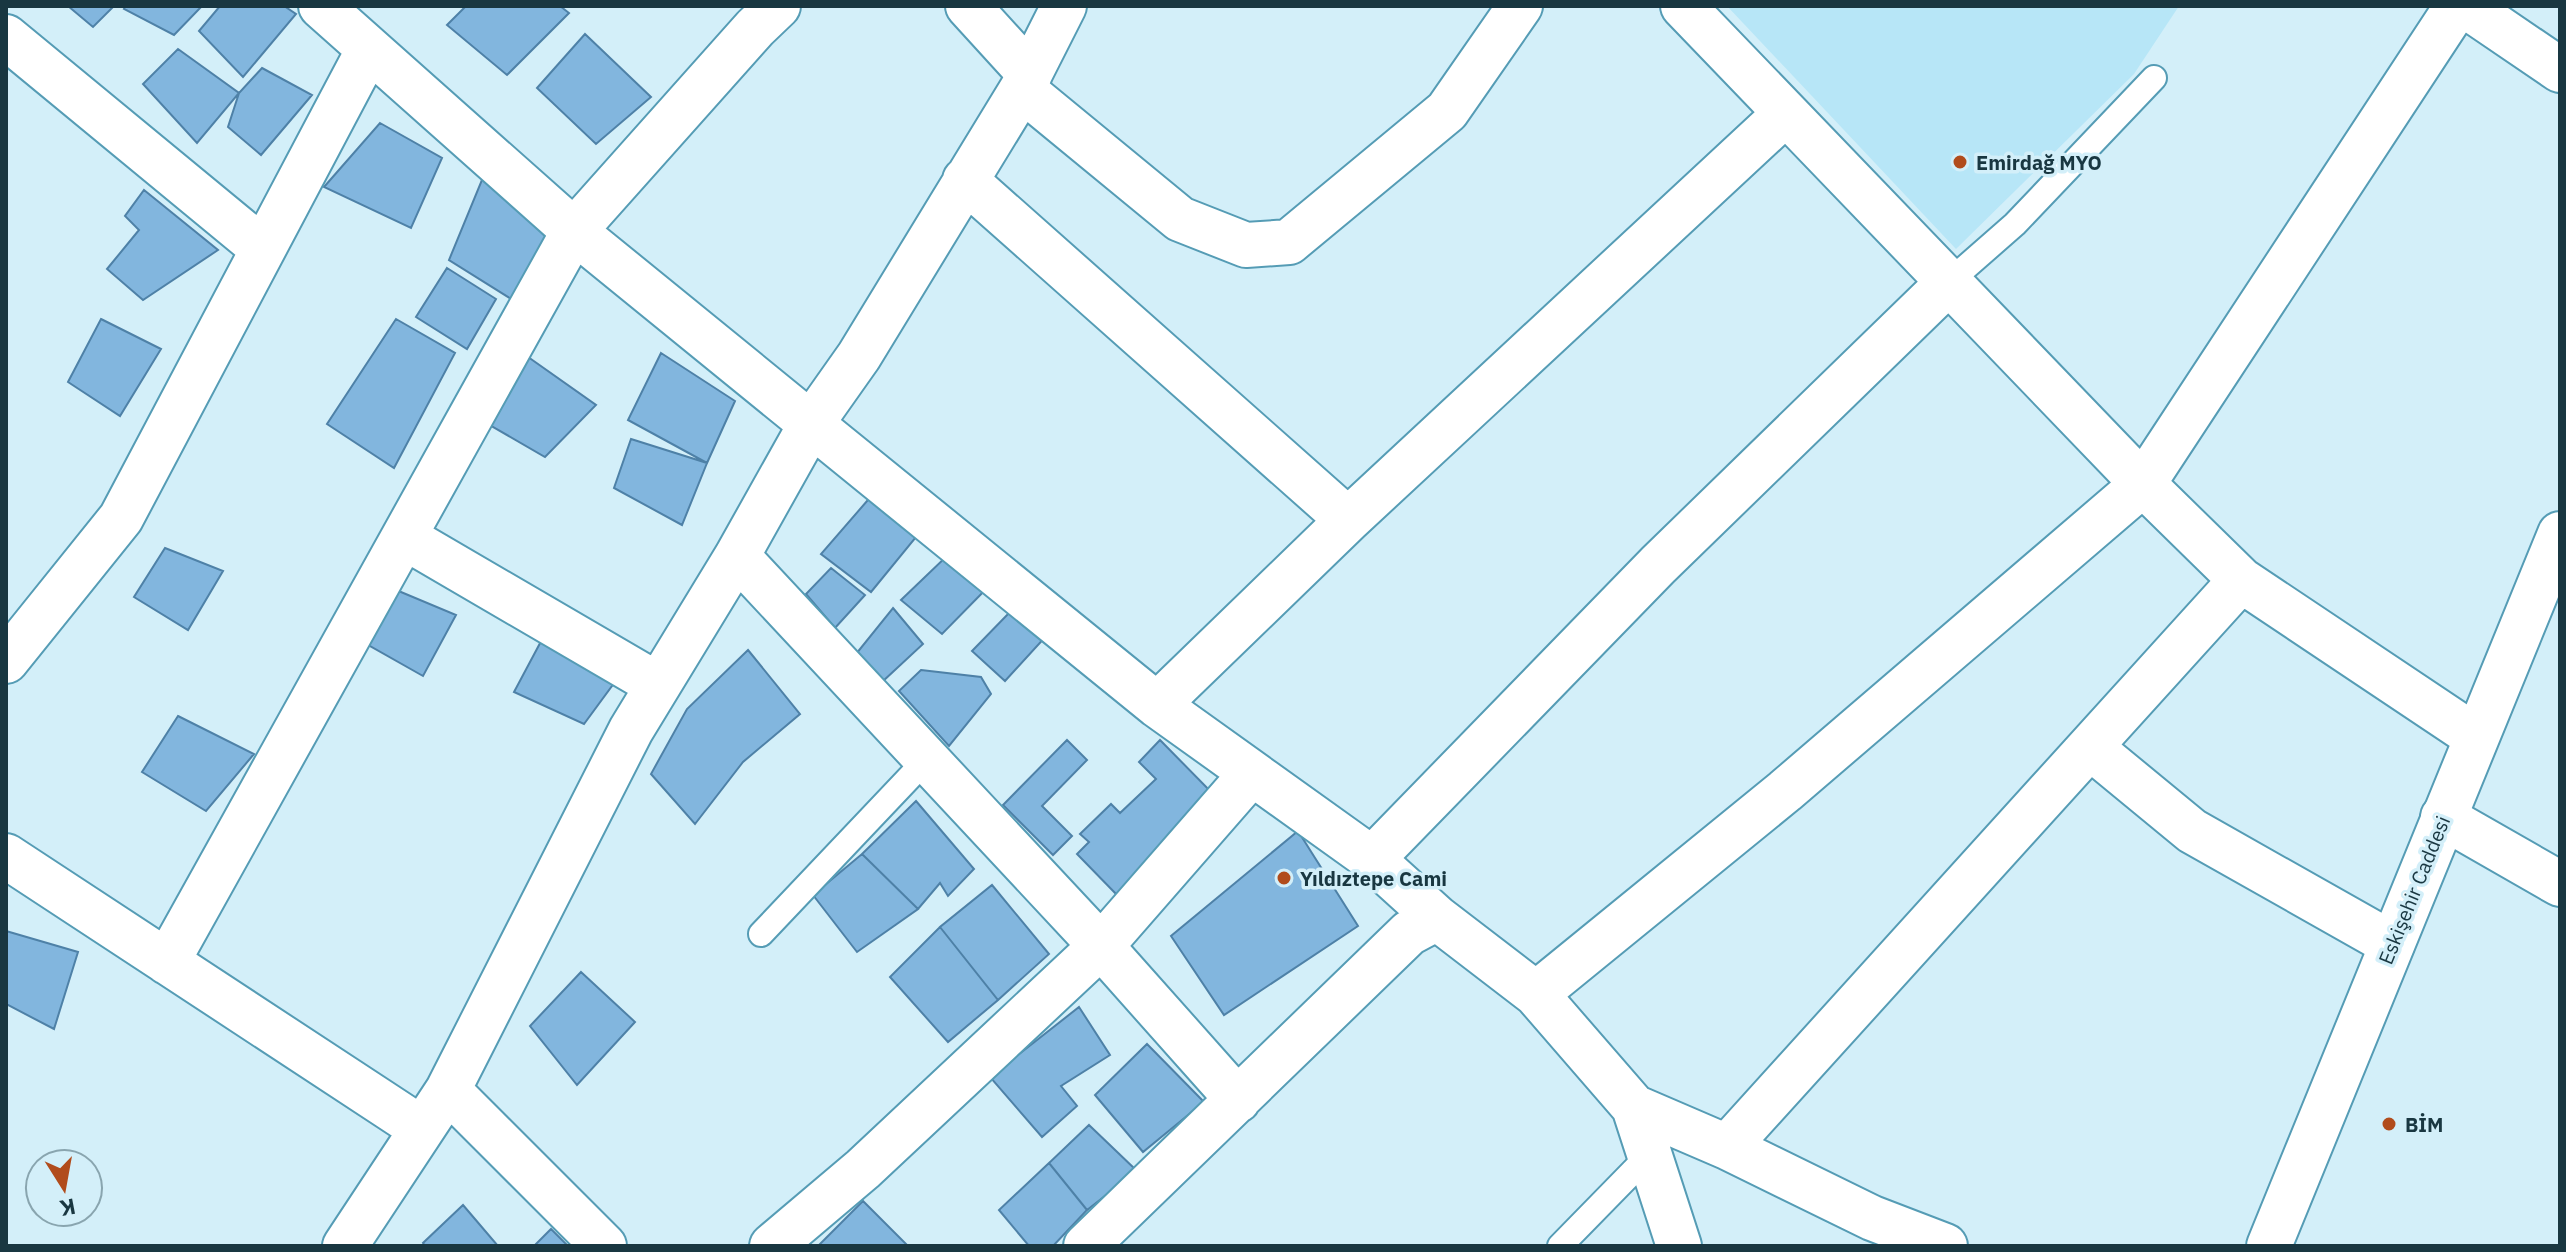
<svg xmlns="http://www.w3.org/2000/svg" width="2566" height="1252" viewBox="0 0 2566 1252" font-family="'IBM Plex Sans',sans-serif">
	<rect width="100%" height="100%" fill="#d3eff9"/>
	<!-- built -->
	<path fill="#b7e6f7" d="M 1727,6 L 2179,6 L 2134,74 L 1956,249 Z"/>
	<!-- building -->
	<path fill="#82b6de" stroke="#4e81a7" stroke-width="2" d="M 68,6 L 114,6 L 93,27 Z
		M 126,6 L 202,6 L 174,35 L 124,9 Z
		M 220,6 L 284,6 L 296,14 L 243,77 L 199,31 Z
		M 466,6 L 560,6 L 569,13 L 507,75 L 447,25 Z
		M 585,34 L 651,97 L 596,144 L 537,88 Z
		M 178,49 L 239,93 L 197,143 L 143,84 Z
		M 262,68 L 312,95 L 261,155 L 228,127 L 239,93 Z
		M 380,123 L 442,158 L 411,228 L 324,187 Z
		M 484,175 L 552,243 L 516,302 L 449,260 Z
		M 144,190 L 218,250 L 143,300 L 107,269 L 139,230 L 125,216 Z
		M 447,268 L 496,299 L 467,349 L 416,317 Z
		M 101,319 L 161,349 L 120,416 L 68,382 Z
		M 396,319 L 455,353 L 394,468 L 327,424 Z
		M 521,352 L 596,405 L 545,457 L 488,424 Z
		M 661,353 L 735,401 L 707,463 L 628,420 Z
		M 631,439 L 707,463 L 682,525 L 614,488 Z
		M 874,493 L 921,531 L 871,592 L 821,554 Z
		M 165,548 L 223,571 L 188,630 L 134,597 Z
		M 951,552 L 991,584 L 942,634 L 901,600 Z
		M 831,568 L 865,595 L 835,628 L 806,594 Z
		M 389,587 L 456,615 L 423,676 L 363,642 Z
		M 893,608 L 923,644 L 882,682 L 856,654 Z
		M 1009,613 L 1048,634 L 1005,681 L 972,651 Z
		M 546,632 L 620,675 L 584,724 L 514,692 Z
		M 748,650 L 800,714 L 743,762 L 695,824 L 651,774 L 687,709 Z
		M 921,670 L 981,677 L 991,694 L 949,746 L 899,691 Z
		M 178,716 L 254,754 L 206,811 L 142,772 Z
		M 1067,740 L 1087,760 L 1042,806 L 1072,836 L 1053,855 L 1003,805 Z
		M 1160,740 L 1219,800 L 1119,897 L 1077,854 L 1089,842 L 1080,834 L 1111,804 L 1120,813 L 1156,779 L 1139,762 Z
		M 916,801 L 974,869 L 948,896 L 940,883 L 918,909 L 862,854 Z
		M 1298,831 L 1358,926 L 1224,1015 L 1171,936 Z
		M 862,854 L 918,909 L 857,952 L 813,895 Z
		M 992,885 L 1049,954 L 998,1000 L 940,927 Z
		M 940,927 L 998,1000 L 948,1042 L 890,977 Z
		M 6,931 L 78,952 L 54,1029 L 6,1004 Z
		M 581,972 L 635,1022 L 577,1085 L 530,1026 Z
		M 1079,1007 L 1110,1055 L 1061,1086 L 1077,1106 L 1042,1137 L 990,1077 Z
		M 1147,1044 L 1204,1102 L 1143,1152 L 1095,1095 Z
		M 1089,1125 L 1137,1171 L 1087,1210 L 1049,1163 Z
		M 1049,1163 L 1087,1210 L 1053,1246 L 1029,1246 L 999,1210 Z
		M 863,1201 L 908,1246 L 818,1246 Z
		M 463,1205 L 498,1246 L 425,1246 L 423,1243 Z
		M 551,1229 L 568,1246 L 534,1246 Z"/>
	<g fill="none" stroke-linecap="round" stroke-linejoin="round">
		<defs>
			<path id="lane" d="M 1950,281 L 2015,224 L 2154,78
				M 761,934 L 925,761
				M 1560,1246 L 1649,1155"/>
			<path id="street" d="M 321,6 L 574,231 L 811,424 L 1157,705 L 1372,859 L 1437,918 L 1536,994 L 1634,1107 L 1727,1147 L 1872,1218 L 1945,1246
				M 968,6 L 1030,74
				M 1683,6 L 2143,484 L 2241,580 L 2476,737
				M 2466,6 L 2560,70
				M 6,37 L 263,249
				M 1022,89 L 1180,219 L 1246,245 L 1289,242 L 1447,111 L 1520,6
				M 965,180 L 1348,520
				M 406,538 L 658,685
				M 737,556 L 1101,946 L 1238,1100
				M 6,661 L 121,518 L 369,49
				M 1157,705 L 1348,520 L 1786,113
				M 2090,747 L 2192,831 L 2392,944
				M 2443,817 L 2560,884
				M 6,856 L 422,1129
				M 1372,859 L 1658,565 L 1950,281
				M 167,962 L 574,231 L 755,28 L 778,6
				M 1536,994 L 1785,791 L 2143,484 L 2457,6
				M 448,1090 L 604,1246
				M 1634,1107 L 1679,1246
				M 1727,1147 L 2241,580
				M 345,1246 L 448,1090 L 631,730 L 737,556 L 811,424 L 859,356 L 1022,89 L 1064,6
				M 772,1246 L 863,1169 L 1101,946 L 1252,773
				M 1086,1246 L 1409,933 L 1437,918"/>
			<path id="secondary" d="M 2269,1246 L 2560,534"/>
		</defs>
		<!-- lane casing -->
		<use href="#lane" stroke="#559cb5" stroke-width="28"/>
		<!-- street casing -->
		<use href="#street" stroke="#559cb5" stroke-width="48"/>
		<!-- secondary casing -->
		<use href="#secondary" stroke="#559cb5" stroke-width="48"/>
		<!-- lane -->
		<use href="#lane" stroke="#fff" stroke-width="24"/>
		<!-- street -->
		<use href="#street" stroke="#fff" stroke-width="44"/>
		<!-- secondary -->
		<use href="#secondary" stroke="#fff" stroke-width="44"/>
	</g>
	<!-- markers -->
	<g fill="#b14c1c" stroke="#d3eff9" stroke-width="3">
		<circle cx="1960" cy="162" r="8"/>
		<circle cx="1284" cy="878" r="8"/>
		<circle cx="2389" cy="1124" r="8"/>
	</g>
	<g text-anchor="middle" dominant-baseline="central" stroke-width="7" stroke-linejoin="round" paint-order="stroke">
		<!-- poi labels -->
		<g font-size="20" font-weight="bold" fill="#193741" stroke="#d3eff9" text-anchor="start">
			<text x="1976" y="162">Emirdağ MYO</text>
			<text x="1300" y="878">Yıldıztepe Cami</text>
			<text x="2405" y="1124">BİM</text>
		</g>
		<!-- street labels -->
		<g font-size="20" fill="#193741" stroke="#d3eff9">
			<text transform="translate(2414 890) rotate(-68)">Eskişehir Caddesi</text>
		</g>
	</g>
	<!-- border -->
	<rect width="2566" height="1252" fill="none" stroke="#193741" stroke-width="16"/>
	<!-- north arrow -->
	<g transform="translate(64 1188) rotate(169)"><circle r="38" fill="#d3eff9" stroke="#89a5af" stroke-width="2"/>
	<path d="M0-6L14 30L0 20L-14 30Z" fill="#b14c1c"/>
	<text y="-12" font-size="22" font-weight="bold" text-anchor="middle" fill="#193741">K</text>
	</g>
</svg>
